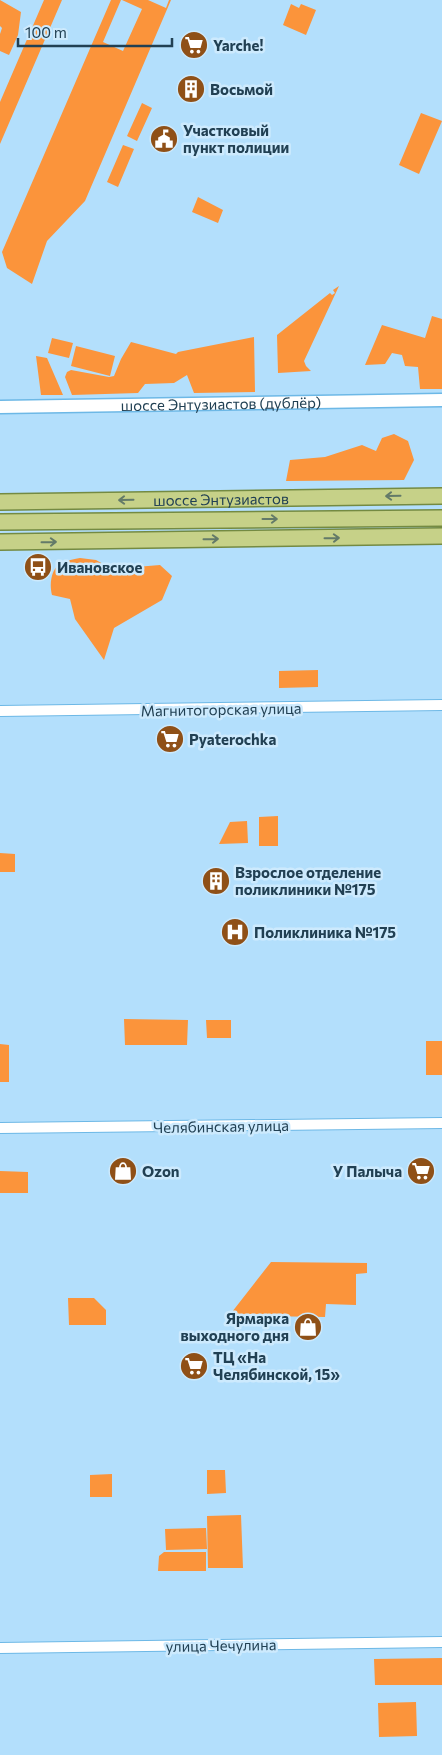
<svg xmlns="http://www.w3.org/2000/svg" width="442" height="1755" viewBox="0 0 442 1755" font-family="Commissioner,sans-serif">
	<rect width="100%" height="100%" fill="#b3dffc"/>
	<!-- green -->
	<path fill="#fb943b" d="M 0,0 L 21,12 L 18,35 L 9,55 L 0,51 L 0,34 L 2,28 L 0,26 Z
		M 44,0 L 62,0 L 0,144 L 0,102 Z
		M 111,0 L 121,0 L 103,42 L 123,51 L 142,9 L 122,0 L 148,0 L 166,8 L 169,0 L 171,0 L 85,201 L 47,241 L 32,284 L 7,268 L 2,252 Z
		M 291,4 L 299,8 L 301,4 L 316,10 L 306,35 L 283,25 Z
		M 142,103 L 152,108 L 137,141 L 127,136 Z
		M 421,113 L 442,121 L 419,174 L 399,165 Z
		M 123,145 L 134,149 L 118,187 L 107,182 Z
		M 198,197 L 223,210 L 218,223 L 192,212 Z
		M 339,286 L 304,361 L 306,366 L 311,371 L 278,373 L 277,335 L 330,293 L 332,295 L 335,293 L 333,290 Z
		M 432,316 L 442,319 L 442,389 L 420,389 L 418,367 L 405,366 L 402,355 L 392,353 L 385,364 L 365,365 L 382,325 L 425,338 Z
		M 254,337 L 255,392 L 194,393 L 187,375 L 174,383 L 145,384 L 138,393 L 72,395 L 65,377 L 67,372 L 71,370 L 109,377 L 114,376 L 121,359 L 131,342 L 176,354 L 178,352 Z
		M 52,338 L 73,343 L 69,358 L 48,353 Z
		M 76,346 L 115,356 L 110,376 L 71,366 Z
		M 36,356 L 47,358 L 63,395 L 41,395 Z
		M 394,434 L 408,441 L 414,460 L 404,480 L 286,481 L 290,460 L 325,457 L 362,445 L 376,451 L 382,438 Z
		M 80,558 L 96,560 L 112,569 L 160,565 L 172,576 L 162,600 L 114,628 L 104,660 L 75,619 L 70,599 L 52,595 C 49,584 51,567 63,562 C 68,560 75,559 80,558 Z
		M 318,670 L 318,687 L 279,688 L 279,671 Z
		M 278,816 L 278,846 L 259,846 L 259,817 Z
		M 247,821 L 248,843 L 219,844 L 230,822 Z
		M 0,853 L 15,854 L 15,872 L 0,872 Z
		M 124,1019 L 188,1020 L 187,1045 L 125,1045 Z
		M 206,1020 L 231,1020 L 231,1038 L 207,1038 Z
		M 426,1041 L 442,1041 L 442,1075 L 426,1075 Z
		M 0,1044 L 9,1045 L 9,1082 L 0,1082 Z
		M 0,1171 L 28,1172 L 28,1193 L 0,1193 Z
		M 271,1262 L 367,1263 L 367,1273 L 356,1274 L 356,1305 L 326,1304 L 325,1317 L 258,1316 L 258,1326 L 231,1326 L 232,1312 Z
		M 68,1298 L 94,1298 L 106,1310 L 106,1325 L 69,1325 Z
		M 207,1470 L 225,1470 L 226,1493 L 207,1494 Z
		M 112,1474 L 112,1497 L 90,1497 L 90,1475 Z
		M 241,1515 L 243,1568 L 208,1568 L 207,1516 Z
		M 206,1528 L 207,1549 L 166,1550 L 165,1529 Z
		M 164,1552 L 206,1552 L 206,1571 L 158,1571 L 159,1556 Z
		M 442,1658 L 442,1685 L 375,1685 L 374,1659 Z
		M 416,1702 L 417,1736 L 379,1737 L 378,1703 Z"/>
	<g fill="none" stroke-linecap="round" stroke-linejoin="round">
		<defs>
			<path id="minor" d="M 0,711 L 442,705
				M 0,1128 L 442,1123
				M 0,1648 L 442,1642"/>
			<g id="tertiary">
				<path id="s1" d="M 0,407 L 442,400"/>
			</g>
			<g id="primary">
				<path id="s2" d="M 0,502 L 442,496"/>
				<path d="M 0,522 L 442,518"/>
				<path d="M 0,542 L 442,536"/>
			</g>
		</defs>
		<!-- minor casing -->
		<use href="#minor" stroke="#6db8e6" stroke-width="12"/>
		<!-- tertiary casing -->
		<use href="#tertiary" stroke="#6db8e6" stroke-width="15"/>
		<!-- primary casing -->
		<use href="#primary" stroke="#748a42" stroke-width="18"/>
		<!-- minor -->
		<use href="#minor" stroke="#fff" stroke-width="10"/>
		<!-- tertiary -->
		<use href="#tertiary" stroke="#fff" stroke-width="12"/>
		<!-- primary -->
		<use href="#primary" stroke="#c6d188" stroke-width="15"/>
	</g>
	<!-- one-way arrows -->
	<defs><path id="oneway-shaft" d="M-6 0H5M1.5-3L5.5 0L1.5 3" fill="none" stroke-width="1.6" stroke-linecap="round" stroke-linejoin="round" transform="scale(1.25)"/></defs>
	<g stroke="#637a68">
		<use href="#oneway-shaft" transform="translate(393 496) rotate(179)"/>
		<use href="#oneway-shaft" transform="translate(126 500) rotate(179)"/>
		<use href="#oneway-shaft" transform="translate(270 519)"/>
		<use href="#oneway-shaft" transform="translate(332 538) rotate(-1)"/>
		<use href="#oneway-shaft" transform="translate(211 539) rotate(-1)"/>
		<use href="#oneway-shaft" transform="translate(49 542) rotate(-1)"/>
	</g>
	<!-- icons -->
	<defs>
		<symbol id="supermarket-disc" viewBox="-11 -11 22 22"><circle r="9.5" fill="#8f5017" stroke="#cdeafd"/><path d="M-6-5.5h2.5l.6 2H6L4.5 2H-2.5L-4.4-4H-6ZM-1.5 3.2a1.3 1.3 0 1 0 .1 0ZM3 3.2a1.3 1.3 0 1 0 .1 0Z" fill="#fff"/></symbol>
		<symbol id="building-disc" viewBox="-11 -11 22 22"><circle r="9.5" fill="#8f5017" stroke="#cdeafd"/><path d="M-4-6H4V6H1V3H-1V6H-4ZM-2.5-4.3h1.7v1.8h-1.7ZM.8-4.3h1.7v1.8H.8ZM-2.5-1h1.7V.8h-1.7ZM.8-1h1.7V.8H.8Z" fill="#fff"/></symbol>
		<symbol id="civic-disc" viewBox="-11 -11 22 22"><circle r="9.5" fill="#8f5017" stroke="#cdeafd"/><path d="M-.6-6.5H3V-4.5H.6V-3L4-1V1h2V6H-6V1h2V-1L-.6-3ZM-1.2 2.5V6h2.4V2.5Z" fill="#fff"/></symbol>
		<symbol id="bus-disc" viewBox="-11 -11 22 22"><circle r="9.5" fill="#8f5017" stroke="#cdeafd"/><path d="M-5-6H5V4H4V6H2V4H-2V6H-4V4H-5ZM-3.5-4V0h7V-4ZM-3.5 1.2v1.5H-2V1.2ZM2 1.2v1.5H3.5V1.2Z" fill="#fff"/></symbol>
		<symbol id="hospital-disc" viewBox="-11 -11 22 22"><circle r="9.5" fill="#8f5017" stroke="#cdeafd"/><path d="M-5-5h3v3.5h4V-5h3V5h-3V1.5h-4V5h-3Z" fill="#fff"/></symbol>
		<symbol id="shop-disc" viewBox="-11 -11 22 22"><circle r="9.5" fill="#8f5017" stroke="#cdeafd"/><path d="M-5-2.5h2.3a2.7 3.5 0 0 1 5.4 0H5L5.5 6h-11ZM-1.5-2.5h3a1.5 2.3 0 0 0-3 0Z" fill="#fff"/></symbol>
	</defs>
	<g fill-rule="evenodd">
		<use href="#supermarket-disc" x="178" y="29" width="32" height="32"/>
		<use href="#building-disc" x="175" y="73" width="32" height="32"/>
		<use href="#civic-disc" x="148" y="123" width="32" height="32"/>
		<use href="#bus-disc" x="22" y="551" width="32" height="32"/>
		<use href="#supermarket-disc" x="154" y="723" width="32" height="32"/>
		<use href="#building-disc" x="200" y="865" width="32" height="32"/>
		<use href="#hospital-disc" x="219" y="916" width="32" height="32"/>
		<use href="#shop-disc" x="107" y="1155" width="32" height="32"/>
		<use href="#supermarket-disc" x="405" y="1155" width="32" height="32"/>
		<use href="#shop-disc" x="292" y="1311" width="32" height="32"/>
		<use href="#supermarket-disc" x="178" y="1350" width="32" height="32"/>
	</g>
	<g text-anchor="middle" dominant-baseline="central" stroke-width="5" stroke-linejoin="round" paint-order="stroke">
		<!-- poi labels -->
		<g font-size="15" font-weight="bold" fill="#214053" stroke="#cdeafd" text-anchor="start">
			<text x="213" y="45">Yarche!</text>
			<text x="210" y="89">Восьмой</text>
			<text x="183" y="130">Участковый<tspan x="183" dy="17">пункт полиции</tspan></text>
			<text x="57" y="567">Ивановское</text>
			<text x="189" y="739">Pyaterochka</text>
			<text x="235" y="872">Взрослое отделение<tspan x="235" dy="17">поликлиники №175</tspan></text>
			<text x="254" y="932">Поликлиника №175</text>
			<text x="142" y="1171">Ozon</text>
			<text x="402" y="1171" text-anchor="end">У Палыча</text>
			<text x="289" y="1318" text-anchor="end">Ярмарка<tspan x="289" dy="17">выходного дня</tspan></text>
			<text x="213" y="1357">ТЦ «На<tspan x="213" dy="17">Челябинской, 15»</tspan></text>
		</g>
		<!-- street labels -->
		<g font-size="15" fill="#214053" stroke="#cdeafd">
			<text stroke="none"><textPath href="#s1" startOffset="221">шоссе Энтузиастов (дублёр)</textPath></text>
			<text stroke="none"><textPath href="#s2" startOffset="221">шоссе Энтузиастов</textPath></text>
			<text transform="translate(221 709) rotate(-1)">Магнитогорская улица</text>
			<text transform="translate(221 1126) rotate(-1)">Челябинская улица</text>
			<text transform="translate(221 1645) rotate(-1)">улица Чечулина</text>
		</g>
	</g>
	<!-- scale -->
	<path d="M18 38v8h154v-8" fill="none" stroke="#214053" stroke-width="2.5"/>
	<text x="25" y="38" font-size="15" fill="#214053" stroke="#cdeafd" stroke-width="4" paint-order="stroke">100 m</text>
</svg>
